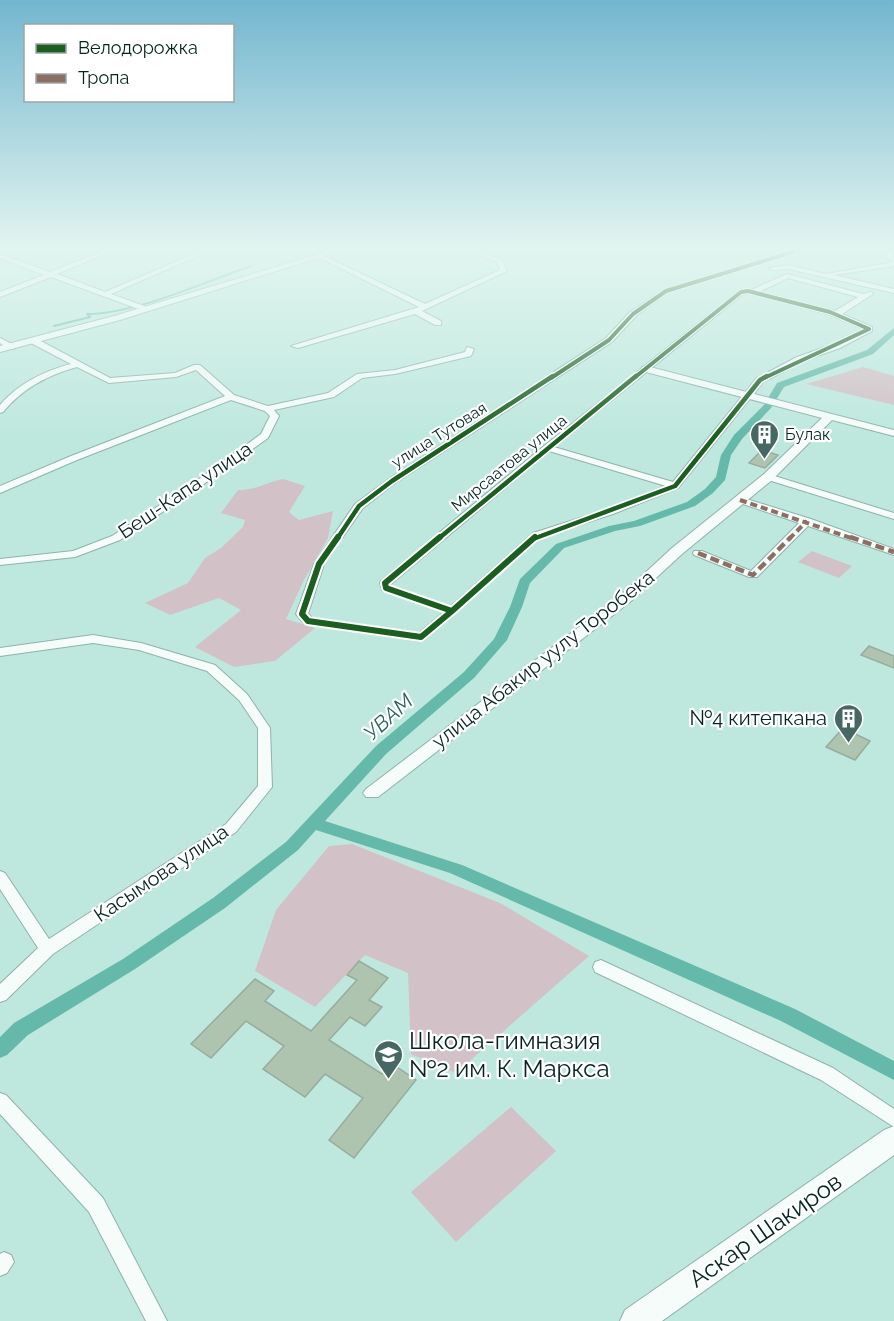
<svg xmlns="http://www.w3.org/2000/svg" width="894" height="1321" viewBox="0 0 894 1321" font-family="Raleway,sans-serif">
	<rect width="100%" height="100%" fill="#bee8de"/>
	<!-- green -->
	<path fill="#d2c1c7" d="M 863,367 L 894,376 L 894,405 L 806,384 Z
		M 283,479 L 305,486 L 289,512 L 299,520 L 333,511 L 328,538 L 304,580 L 286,619 L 315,628 L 275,661 L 234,667 L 195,647 L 241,610 L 219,598 L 170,615 L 145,603 L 188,583 L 205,558 L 221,548 L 243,527 L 245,520 L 221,513 L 238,490 C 256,490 265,483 283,479 Z
		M 812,551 L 852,566 L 839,578 L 798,562 Z
		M 352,844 L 500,903 L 589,956 L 456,1073 L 411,1054 L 408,973 L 365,955 L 315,1007 L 255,971 L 276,910 L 329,846 Z
		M 511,1107 L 556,1151 L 456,1242 L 411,1192 Z"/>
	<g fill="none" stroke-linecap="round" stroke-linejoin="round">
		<!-- stream -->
		<path stroke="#64b9aa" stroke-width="2" d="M 54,326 L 90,317 L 87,314 C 135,314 205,282 251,266"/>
		<!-- canal -->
		<path fill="#64b9aa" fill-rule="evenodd" d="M 894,328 L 894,335 L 873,354 L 784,387 L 771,408 L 742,439 L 731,455 L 725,480 L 713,493 L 695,506 L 640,526 L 615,531 L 564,548 L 530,583 L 522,607 L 507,640 L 474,678 L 386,754 L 325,821 L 462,865 L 795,1009 L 894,1061 L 894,1080 L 781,1021 L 450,873 L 316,830 L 298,850 L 225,908 L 135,969 L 28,1035 L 7,1055 L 0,1058 L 0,1037 L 14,1023 L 123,959 L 213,898 L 286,842 L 376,746 L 464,672 L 494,639 L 510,607 L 520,579 L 556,544 L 609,526 L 634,521 L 687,502 L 705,489 L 716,477 L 721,455 L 734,435 L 764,405 L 777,383 L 867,350 Z"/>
	</g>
	<!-- building -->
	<path fill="#aec4ae" stroke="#96ac9d" stroke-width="1.5" d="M 762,450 L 778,455 L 765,468 L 749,463 Z
		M 869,646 L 894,656 L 894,668 L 861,655 Z
		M 843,728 L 870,741 L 855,760 L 826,747 Z
		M 359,961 L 388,978 L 369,1000 L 382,1007 L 365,1026 L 350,1017 L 329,1040 L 382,1074 L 391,1063 L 416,1080 L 354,1158 L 329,1140 L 363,1098 L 325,1074 L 305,1097 L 263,1069 L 284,1046 L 246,1021 L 211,1058 L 191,1044 L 255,979 L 274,991 L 265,1001 L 311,1031 L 357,980 L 347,975 Z"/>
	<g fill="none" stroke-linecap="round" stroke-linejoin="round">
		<defs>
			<path id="minor" d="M 106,250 L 114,250 L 57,274 L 105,292 L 203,250 L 211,250 L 111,294 L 147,307 L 148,309 L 144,311 L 51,277 L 0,297 L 0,292 L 44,275 L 0,258 L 0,254 L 50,272 Z
				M 468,250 L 476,250 L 502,260 L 507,271 L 422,311 L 441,321 L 441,325 L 435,325 L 415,314 L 298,348 L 291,346 L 419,307 L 320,258 L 320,256 L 324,256 L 425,304 L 500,270 L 497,262 Z
				M 793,250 L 802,250 L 668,292 L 636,316 L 612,342 L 395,483 L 363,508 L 324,564 L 308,614 L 312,618 L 419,633 L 444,612 L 382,590 L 380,583 L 381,581 L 544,446 L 739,291 L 751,290 L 787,274 L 863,294 L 872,292 L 873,294 L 842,314 L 872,327 L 872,331 L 840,348 L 803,361 L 763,382 L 678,488 L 613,514 L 541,537 L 425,639 L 421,641 L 308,624 C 302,623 300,619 296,614 L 314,564 L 355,504 L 389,479 L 606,338 L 630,312 L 664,290 ZM 788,278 L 858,297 L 835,311 L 759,292 ZM 748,293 L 828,314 L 864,329 L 834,344 L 797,357 L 757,378 L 673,482 L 554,447 L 743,294 ZM 549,451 L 666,486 L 605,510 L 533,533 L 450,607 L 391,586 L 391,584 Z
				M 891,250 L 894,250 L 892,256 L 894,257 L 894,262 L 885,256 Z
				M 894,262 L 894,266 L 834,275 L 894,289 L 894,293 L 788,269 L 772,270 L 769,268 L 788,265 L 826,274 Z
				M 0,338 L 14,345 L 14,349 L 8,349 L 0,343 Z
				M 31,339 L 37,339 L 110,378 L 175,373 L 194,365 L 200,365 L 234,395 L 268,406 L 328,393 L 357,374 L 395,370 L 465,352 L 467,347 L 474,349 L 471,356 L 395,374 L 362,378 L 334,397 L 274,410 L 279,416 L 268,438 L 194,491 L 120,540 L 75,557 L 0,565 L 0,559 L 73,551 L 112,536 L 188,487 L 261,434 L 270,416 L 265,411 L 231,400 L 77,460 L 0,493 L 0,486 L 71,456 L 225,396 L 196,370 L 176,377 L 109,383 L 77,367 C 48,375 23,388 3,412 L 0,413 L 0,405 C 19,383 44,371 71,364 L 31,343 Z
				M 768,474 L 894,513 L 894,519 L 765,479 L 763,477 Z
				M 740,497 L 811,519 L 894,549 L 894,555 L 808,526 L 757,577 L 749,577 L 694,555 L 693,553 L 694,551 L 702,551 L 751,571 L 799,523 L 737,502 L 737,498 Z
				M 93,635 L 141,643 L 215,665 L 247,694 L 270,728 L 272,787 L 236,832 L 53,954 L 6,1000 L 0,1002 L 0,984 L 38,948 L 0,889 L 0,871 L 5,873 L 49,939 L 226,824 L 258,786 L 258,728 L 239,700 L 207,671 L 139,650 L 93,643 L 0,656 L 0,648 Z
				M 601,960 L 833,1068 L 894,1109 L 894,1127 L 821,1080 L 595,972 L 593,967 L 595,962 Z
				M 0,1093 L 6,1095 L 103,1198 L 167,1321 L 146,1321 L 89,1212 L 0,1114 Z
				M 4,1252 L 11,1255 L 14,1262 L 7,1273 L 0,1276 L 0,1254 Z"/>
			<path id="tertiary" d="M 332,250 L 343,250 L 120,320 L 0,352 L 0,346 L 114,316 Z
				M 646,366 L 894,430 L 894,436 L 832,420 L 772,480 L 682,554 L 630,602 L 378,797 L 366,797 L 363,793 L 366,789 L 620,596 L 672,548 L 764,474 L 822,418 L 642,371 L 642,367 Z"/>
			<path id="secondary" d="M 894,1126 L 894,1155 L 662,1321 L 620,1321 L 625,1310 L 884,1130 Z"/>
		</defs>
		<!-- minor casing -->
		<use href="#minor" stroke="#90b2aa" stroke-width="2"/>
		<!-- tertiary casing -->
		<use href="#tertiary" stroke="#90b2aa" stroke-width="2"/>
		<!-- secondary casing -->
		<use href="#secondary" stroke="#90b2aa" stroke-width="2"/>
		<!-- minor -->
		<use href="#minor" fill="#f5fcfa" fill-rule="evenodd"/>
		<!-- tertiary -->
		<use href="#tertiary" fill="#f5fcfa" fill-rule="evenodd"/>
		<!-- secondary -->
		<use href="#secondary" fill="#f5fcfa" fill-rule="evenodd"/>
		<!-- quiet-far1 -->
		<path stroke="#8d6e63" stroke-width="4" stroke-dasharray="7 4" stroke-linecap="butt" d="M 740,500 L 854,539
			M 789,539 L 807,521"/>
		<!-- quiet -->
		<path stroke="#8d6e63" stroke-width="4.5" stroke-dasharray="9 4.5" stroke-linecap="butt" d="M 850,537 L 894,552
			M 698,553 L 753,575 L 791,537"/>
		<defs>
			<path id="cycleway-far2" d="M 551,378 L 609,340 L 633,314 L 666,291 L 799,250
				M 634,378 L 741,292 L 748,291 L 830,312 L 869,329 L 764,378"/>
			<path id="cycleway-far1" d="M 337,539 L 359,506 L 392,481 L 553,376
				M 438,539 L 636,376
				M 533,539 L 675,486 L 760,380 L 767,376"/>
			<path id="cycleway" d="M 338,537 L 319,564 L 302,614 L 308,621 L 421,637 L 452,611
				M 440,537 L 385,583 L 386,588 L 452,611
				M 452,611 L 535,537"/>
		</defs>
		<!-- cycleway-far2 casing -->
		<use href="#cycleway-far2" stroke="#fff" stroke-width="6"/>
		<!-- cycleway-far1 casing -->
		<use href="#cycleway-far1" stroke="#fff" stroke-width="8"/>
		<!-- cycleway casing -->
		<use href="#cycleway" stroke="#fff" stroke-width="10"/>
		<!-- cycleway-far2 -->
		<use href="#cycleway-far2" stroke="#1b5e20" stroke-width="4"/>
		<!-- cycleway-far1 -->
		<use href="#cycleway-far1" stroke="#1b5e20" stroke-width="4.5"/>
		<!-- cycleway -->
		<use href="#cycleway" stroke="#1b5e20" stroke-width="6"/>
	</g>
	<!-- sky -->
	<linearGradient id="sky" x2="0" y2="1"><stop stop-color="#73b6cf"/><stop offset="0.57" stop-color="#e2f5f0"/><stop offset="1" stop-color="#e2f5f0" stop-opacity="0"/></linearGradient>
	<rect width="894" height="435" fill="url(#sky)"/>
	<!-- icons -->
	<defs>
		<symbol id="building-pin" viewBox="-11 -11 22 30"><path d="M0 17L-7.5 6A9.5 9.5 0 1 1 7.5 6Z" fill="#456962" stroke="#fff"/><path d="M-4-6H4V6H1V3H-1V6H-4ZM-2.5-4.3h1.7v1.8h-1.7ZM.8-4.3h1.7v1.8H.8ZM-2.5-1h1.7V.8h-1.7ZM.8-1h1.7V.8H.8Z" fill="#fff"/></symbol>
		<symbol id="school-pin" viewBox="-11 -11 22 30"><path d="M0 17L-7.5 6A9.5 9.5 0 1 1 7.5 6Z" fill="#456962" stroke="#fff"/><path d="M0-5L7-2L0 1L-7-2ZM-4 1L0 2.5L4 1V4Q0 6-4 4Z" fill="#fff"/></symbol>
	</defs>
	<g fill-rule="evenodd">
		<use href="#building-pin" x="748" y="418" width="33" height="45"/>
		<use href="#building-pin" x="832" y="702" width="33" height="45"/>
		<use href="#school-pin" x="372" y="1038" width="33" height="45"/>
	</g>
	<g text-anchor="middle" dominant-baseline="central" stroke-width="4.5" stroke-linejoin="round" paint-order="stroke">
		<!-- far-poi labels -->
		<g font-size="16" fill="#04241f" stroke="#fff" text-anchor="start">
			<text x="785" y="434">Булак</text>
		</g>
		<!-- far-street labels -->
		<g font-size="16" fill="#04241f" stroke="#fff">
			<text transform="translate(439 435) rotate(-32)">улица Тутовая</text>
			<text transform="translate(509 463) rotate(-39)">Мирсаатова улица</text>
		</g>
		<!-- street labels -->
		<g font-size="20" fill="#04241f" stroke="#fff">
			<text transform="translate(185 490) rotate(-34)">Беш-Капа улица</text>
			<text transform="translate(543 659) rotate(-38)">улица Абакир уулу Торобека</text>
			<text transform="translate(161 873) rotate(-34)">Касымова улица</text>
		</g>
		<!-- poi labels -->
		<g font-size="20" fill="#04241f" stroke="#fff" text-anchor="end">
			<text x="827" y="718">№4 китепкана</text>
		</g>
		<!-- water labels -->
		<g font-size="21" font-style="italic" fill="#2a6157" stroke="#fff">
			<text transform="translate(388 717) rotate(-42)">УВАМ</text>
		</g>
		<!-- near-poi labels -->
		<g font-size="24" fill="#04241f" stroke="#fff" text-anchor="start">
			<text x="409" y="1040">Школа-гимназия<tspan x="409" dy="28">№2 им. К. Маркса</tspan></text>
		</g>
		<!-- near-street labels -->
		<g font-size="24" fill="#04241f" stroke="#fff">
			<text transform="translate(765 1230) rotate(-35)">Аскар Шакиров</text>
		</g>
	</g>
	<!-- legend -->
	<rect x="24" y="24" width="210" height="78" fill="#ffffff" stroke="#9ba7a5" stroke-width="1.5"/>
	<rect x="36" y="44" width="30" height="9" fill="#1b5e20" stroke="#9ba7a5" stroke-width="1.5"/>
	<text x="78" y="54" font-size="18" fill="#04241f">Велодорожка</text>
	<rect x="36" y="74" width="30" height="9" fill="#8d6e63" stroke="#9ba7a5" stroke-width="1.5"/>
	<text x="78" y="84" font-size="18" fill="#04241f">Тропа</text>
</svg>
